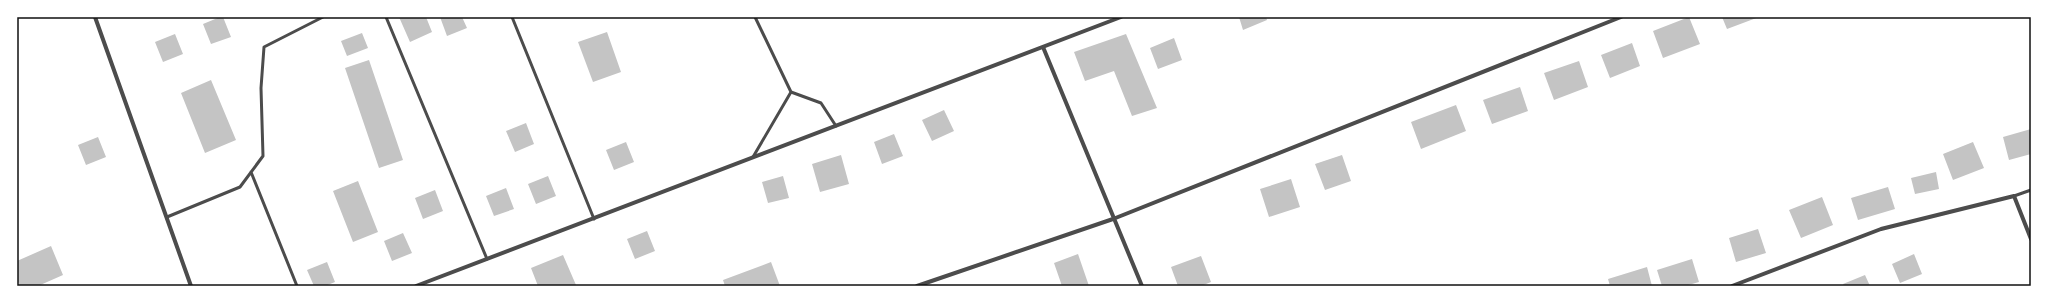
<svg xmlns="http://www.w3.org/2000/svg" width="2048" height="303" viewBox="0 0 2048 303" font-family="'Source Sans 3',sans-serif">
	<rect width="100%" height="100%" fill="#fff"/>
	<!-- building -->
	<path fill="#c4c4c4" d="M 220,17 L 223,17 L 231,37 L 211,44 L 203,24 Z
		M 399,17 L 426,17 L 432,32 L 410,42 Z
		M 440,17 L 462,17 L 467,28 L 447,36 Z
		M 1239,17 L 1266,17 L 1267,20 L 1243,30 Z
		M 1689,17 L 1700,44 L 1663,58 L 1653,31 Z
		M 1722,17 L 1759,17 L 1727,29 Z
		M 607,32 L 621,72 L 593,82 L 578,42 Z
		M 362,33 L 368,48 L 347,56 L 341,41 Z
		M 175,34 L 183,54 L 163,62 L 155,42 Z
		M 1126,34 L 1157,108 L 1132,116 L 1114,71 L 1085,81 L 1074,52 Z
		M 1174,38 L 1182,60 L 1158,69 L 1150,48 Z
		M 1632,43 L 1640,66 L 1610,78 L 1601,55 Z
		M 369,60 L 403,160 L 379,168 L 345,68 Z
		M 1579,61 L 1588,87 L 1554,100 L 1544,73 Z
		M 211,80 L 236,140 L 205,153 L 181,93 Z
		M 1520,87 L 1528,111 L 1492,124 L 1483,100 Z
		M 1456,105 L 1466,131 L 1421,149 L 1411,122 Z
		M 944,110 L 954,131 L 932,141 L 922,120 Z
		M 526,123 L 534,144 L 515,152 L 506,131 Z
		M 2031,129 L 2031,154 L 2009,160 L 2003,137 Z
		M 894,134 L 903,156 L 882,164 L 874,142 Z
		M 98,137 L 106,157 L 86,165 L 78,145 Z
		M 626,142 L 634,162 L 614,170 L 606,150 Z
		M 1973,142 L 1984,168 L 1953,180 L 1943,154 Z
		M 841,155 L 849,184 L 820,192 L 812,164 Z
		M 1342,155 L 1351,181 L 1325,190 L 1315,164 Z
		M 1936,172 L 1939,189 L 1915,194 L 1911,178 Z
		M 548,176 L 556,196 L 536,204 L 528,184 Z
		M 783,176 L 789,198 L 768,203 L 762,182 Z
		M 1291,179 L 1300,207 L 1269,217 L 1260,189 Z
		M 358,181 L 378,232 L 353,242 L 333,191 Z
		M 1888,187 L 1895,209 L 1858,220 L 1851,198 Z
		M 506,188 L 514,209 L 494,216 L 486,196 Z
		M 435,190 L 443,211 L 423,219 L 415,198 Z
		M 1822,197 L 1833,225 L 1801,238 L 1789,210 Z
		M 1758,229 L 1766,253 L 1736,262 L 1729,238 Z
		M 647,231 L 655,251 L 635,259 L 627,239 Z
		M 403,233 L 412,253 L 392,261 L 384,241 Z
		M 51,246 L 63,275 L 38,286 L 20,286 L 17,279 L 17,261 Z
		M 1078,254 L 1089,286 L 1062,286 L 1054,263 Z
		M 1914,254 L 1922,274 L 1900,283 L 1892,264 Z
		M 563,255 L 576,285 L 538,286 L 531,268 Z
		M 1201,256 L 1211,282 L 1201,286 L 1178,286 L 1171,267 Z
		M 1692,259 L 1699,282 L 1685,286 L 1662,286 L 1657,270 Z
		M 327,262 L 335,282 L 325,286 L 314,286 L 307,270 Z
		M 771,262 L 780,286 L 725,286 L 723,280 Z
		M 1647,267 L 1652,286 L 1610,286 L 1608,279 Z
		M 1865,275 L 1870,286 L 1844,286 L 1843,284 Z"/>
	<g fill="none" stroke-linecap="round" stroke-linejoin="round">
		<!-- service -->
		<path stroke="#4c4c4c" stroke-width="3" d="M 386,17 L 487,259
			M 512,17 L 594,219
			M 791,92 L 821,103 L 836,126
			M 753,157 L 791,92 L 755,17
			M 251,172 L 297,286
			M 2014,196 L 2031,190
			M 167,217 L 240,187 L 263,156 L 261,88 L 264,47 L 323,17"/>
		<!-- minor -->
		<path stroke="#4c4c4c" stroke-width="4" d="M 95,17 L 191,286
			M 1043,47 L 1142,286
			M 416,286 L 1121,17
			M 917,286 L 1113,219 L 1621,17
			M 1732,286 L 1881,229 L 2014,196 L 2031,239"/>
	</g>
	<!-- border -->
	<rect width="2048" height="303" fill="none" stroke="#ffffff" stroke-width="36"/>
	<rect x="18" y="18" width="2012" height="267" fill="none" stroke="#111" stroke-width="1.5"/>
</svg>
